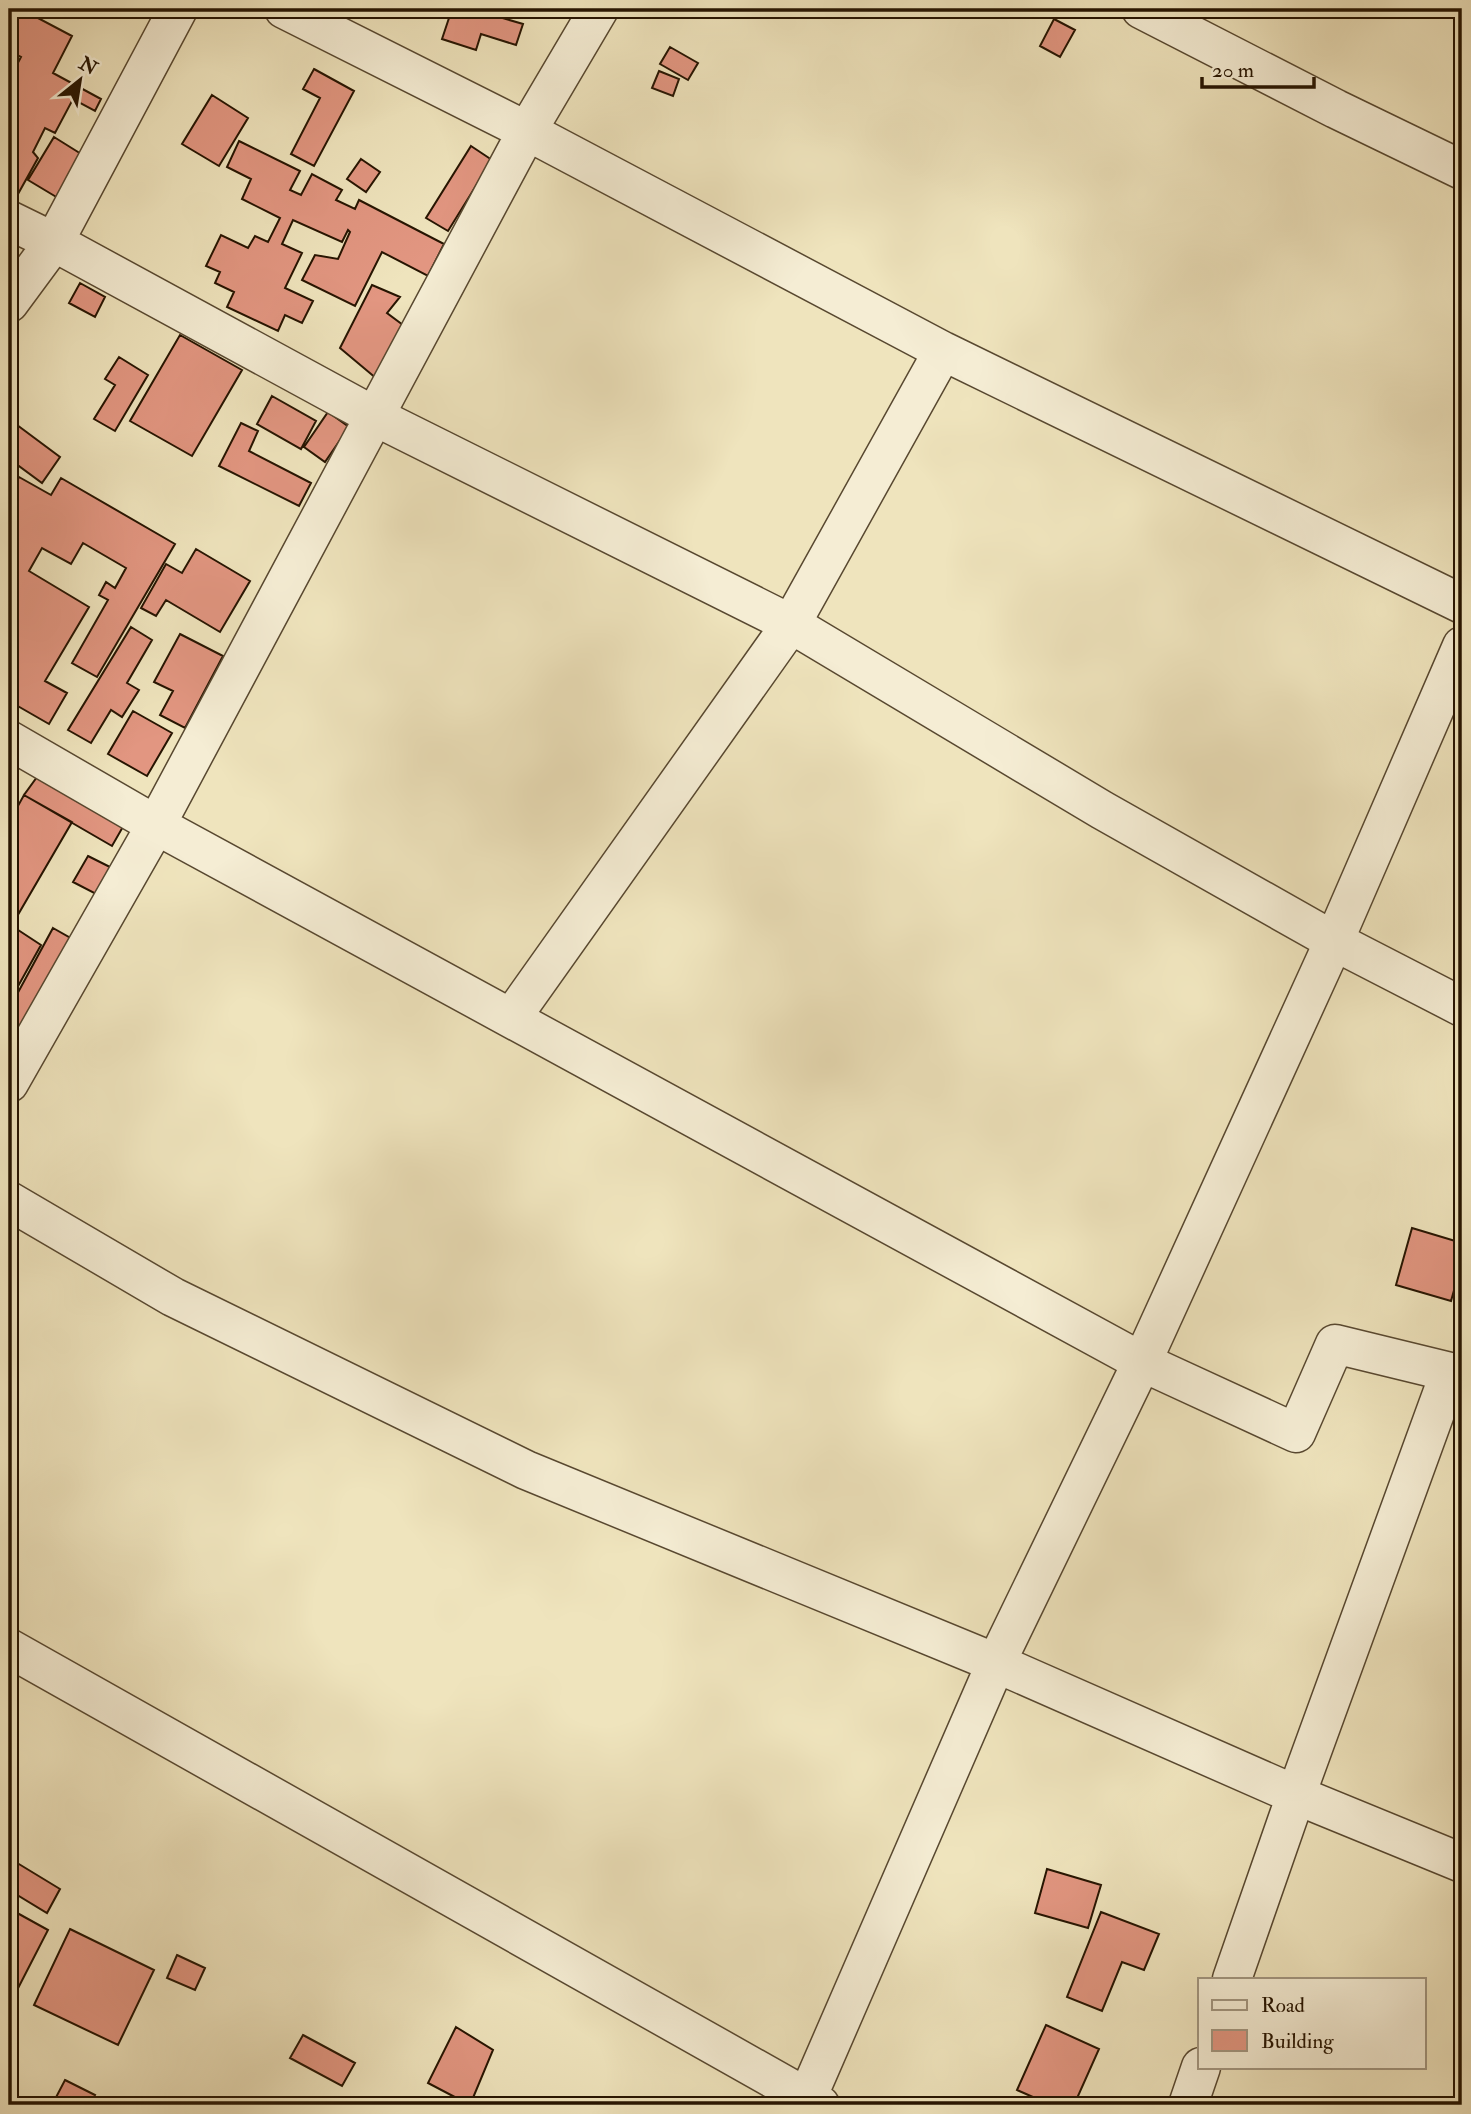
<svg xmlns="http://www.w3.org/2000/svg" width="1471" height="2114" viewBox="0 0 1471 2114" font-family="'IM FELL Double Pica',serif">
	<rect width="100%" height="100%" fill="#efe4bd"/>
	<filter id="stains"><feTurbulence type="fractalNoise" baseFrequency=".00286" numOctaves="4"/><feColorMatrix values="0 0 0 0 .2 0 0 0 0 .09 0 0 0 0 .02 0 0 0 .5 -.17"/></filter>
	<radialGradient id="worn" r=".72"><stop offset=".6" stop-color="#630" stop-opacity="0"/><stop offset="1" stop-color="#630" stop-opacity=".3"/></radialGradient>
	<!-- building -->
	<path fill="#e29681" stroke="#261401" stroke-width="2" d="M 9,9 L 21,9 L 72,36 L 53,73 L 101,99 L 95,111 L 73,99 L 55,133 L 45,128 L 33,152 L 38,158 L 18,194 L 9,188 L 9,80 L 21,57 L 9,51 Z
		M 452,9 L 472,9 L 523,24 L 516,45 L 481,34 L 476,50 L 442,39 Z
		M 1054,19 L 1075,30 L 1060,57 L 1040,46 Z
		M 670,47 L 698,63 L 688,80 L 660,64 Z
		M 314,69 L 354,91 L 314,166 L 291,154 L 320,98 L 303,89 Z
		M 659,71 L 679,79 L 673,96 L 652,88 Z
		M 212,95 L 248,118 L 219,166 L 182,144 Z
		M 54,137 L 94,162 L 68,204 L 28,180 Z
		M 239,141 L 300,171 L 290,190 L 301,195 L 312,174 L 342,190 L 336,200 L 355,209 L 359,200 L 444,244 L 428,276 L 382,252 L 355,306 L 302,280 L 315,255 L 338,259 L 350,232 L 348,230 L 342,242 L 293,220 L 282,244 L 302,253 L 285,288 L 313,301 L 302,323 L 285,315 L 278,331 L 227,307 L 234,292 L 215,283 L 220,272 L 206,266 L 221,235 L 248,248 L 255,236 L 268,242 L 280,218 L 242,199 L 251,179 L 227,167 Z
		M 471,146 L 492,160 L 448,231 L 426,218 Z
		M 361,159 L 380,172 L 366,192 L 347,179 Z
		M 80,283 L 105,297 L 95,317 L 69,303 Z
		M 372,285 L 400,297 L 387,313 L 407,328 L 377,379 L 340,348 Z
		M 180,335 L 242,370 L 192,456 L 130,421 Z
		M 119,357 L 148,375 L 115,431 L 94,419 L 115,385 L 105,379 Z
		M 272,396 L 316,421 L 301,449 L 257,424 Z
		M 328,412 L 349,427 L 325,462 L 304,447 Z
		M 9,419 L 60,457 L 42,483 L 12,461 L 9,465 Z
		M 241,423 L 258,431 L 249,451 L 311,483 L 299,506 L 219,466 Z
		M 19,477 L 51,495 L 61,478 L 175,544 L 97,677 L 72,663 L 108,600 L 99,595 L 106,582 L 115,588 L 126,568 L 83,543 L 71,564 L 42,548 L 29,571 L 89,607 L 45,681 L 67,693 L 49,724 L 9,701 L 9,495 Z
		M 196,549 L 250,581 L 220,632 L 166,600 L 156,616 L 141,608 L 166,564 L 182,573 Z
		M 131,627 L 152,640 L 127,683 L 139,690 L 122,717 L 111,710 L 91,743 L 68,730 Z
		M 180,634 L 223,656 L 185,728 L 160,715 L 173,691 L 154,682 Z
		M 133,711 L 172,733 L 147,776 L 108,754 Z
		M 37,777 L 124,825 L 112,846 L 24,795 Z
		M 24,795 L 72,822 L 12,925 L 9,924 L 9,822 Z
		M 88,856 L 112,868 L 98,895 L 73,882 Z
		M 9,924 L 41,945 L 12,997 L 9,996 Z
		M 53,928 L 81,944 L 25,1048 L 9,1039 L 9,1009 Z
		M 1412,1228 L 1462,1243 L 1462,1262 L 1451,1301 L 1396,1285 Z
		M 9,1858 L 60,1889 L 47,1913 L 9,1890 Z
		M 1047,1869 L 1101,1885 L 1088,1928 L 1035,1913 Z
		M 10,1909 L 48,1930 L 14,1996 L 9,1993 Z
		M 1101,1912 L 1159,1934 L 1144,1970 L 1122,1962 L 1102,2011 L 1067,1997 Z
		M 70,1929 L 154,1970 L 118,2045 L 34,2005 Z
		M 177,1955 L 205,1968 L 195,1990 L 167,1978 Z
		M 1046,2025 L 1099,2049 L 1074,2105 L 1051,2105 L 1017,2090 Z
		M 456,2027 L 493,2050 L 470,2105 L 428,2083 Z
		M 303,2035 L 355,2063 L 342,2086 L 290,2058 Z
		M 65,2080 L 95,2095 L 89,2105 L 52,2105 Z"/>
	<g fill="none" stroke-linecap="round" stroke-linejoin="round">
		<defs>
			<path id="minor" d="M 284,9 L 527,131 L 943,351 L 1462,604
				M 1141,9 L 1336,109 L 1462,170
				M 9,220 L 54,242 L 374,416 L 791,624 L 1102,810 L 1334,941 L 1462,1007
				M 9,303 L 54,242 L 178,9
				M 9,740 L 156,825 L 1142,1362 L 1296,1433 L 1335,1344 L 1450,1372 L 1296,1795 L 1232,1979
				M 512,1017 L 791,624 L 943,351
				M 9,1083 L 156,825 L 527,131 L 599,9
				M 9,1201 L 173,1297 L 526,1470 L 996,1663 L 1296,1795 L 1462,1863
				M 9,1648 L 820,2105
				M 807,2098 L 996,1663 L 1142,1362 L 1334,941 L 1462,646
				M 1188,2105 L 1201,2067"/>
		</defs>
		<!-- minor casing -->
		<use href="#minor" stroke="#584830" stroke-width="41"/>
		<!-- minor -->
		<use href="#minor" stroke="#f5edd4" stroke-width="38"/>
	</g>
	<!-- margin -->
	<rect width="1471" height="2114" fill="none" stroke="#efe4bd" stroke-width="35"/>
	<rect x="10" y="10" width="1450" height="2093" fill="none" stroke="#261401" stroke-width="3.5"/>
	<rect x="18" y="18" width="1436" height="2079" fill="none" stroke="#261401" stroke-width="2"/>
	<!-- legend -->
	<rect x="1198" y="1978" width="228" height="91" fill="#f5edd4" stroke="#a29680" stroke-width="2"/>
	<rect x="1212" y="2000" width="35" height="10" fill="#f5edd4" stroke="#a29680" stroke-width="2"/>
	<text x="1261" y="2012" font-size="21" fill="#261401">Road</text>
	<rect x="1212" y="2030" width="35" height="21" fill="#e29681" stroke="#a29680" stroke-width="2"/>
	<text x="1261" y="2048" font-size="21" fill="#261401">Building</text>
	<!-- north arrow -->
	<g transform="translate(80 80) rotate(30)" stroke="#f5edd4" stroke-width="5" paint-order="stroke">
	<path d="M0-5L12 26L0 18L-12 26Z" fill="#261401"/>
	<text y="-10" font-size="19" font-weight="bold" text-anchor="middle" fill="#261401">N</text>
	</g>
	<!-- scale -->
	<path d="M1202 77v10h112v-10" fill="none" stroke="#261401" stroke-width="3.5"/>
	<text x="1212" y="77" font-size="21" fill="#261401" stroke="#f5edd4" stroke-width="5" paint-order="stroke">20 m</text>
	<rect width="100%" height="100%" filter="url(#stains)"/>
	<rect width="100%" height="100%" fill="url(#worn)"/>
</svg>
